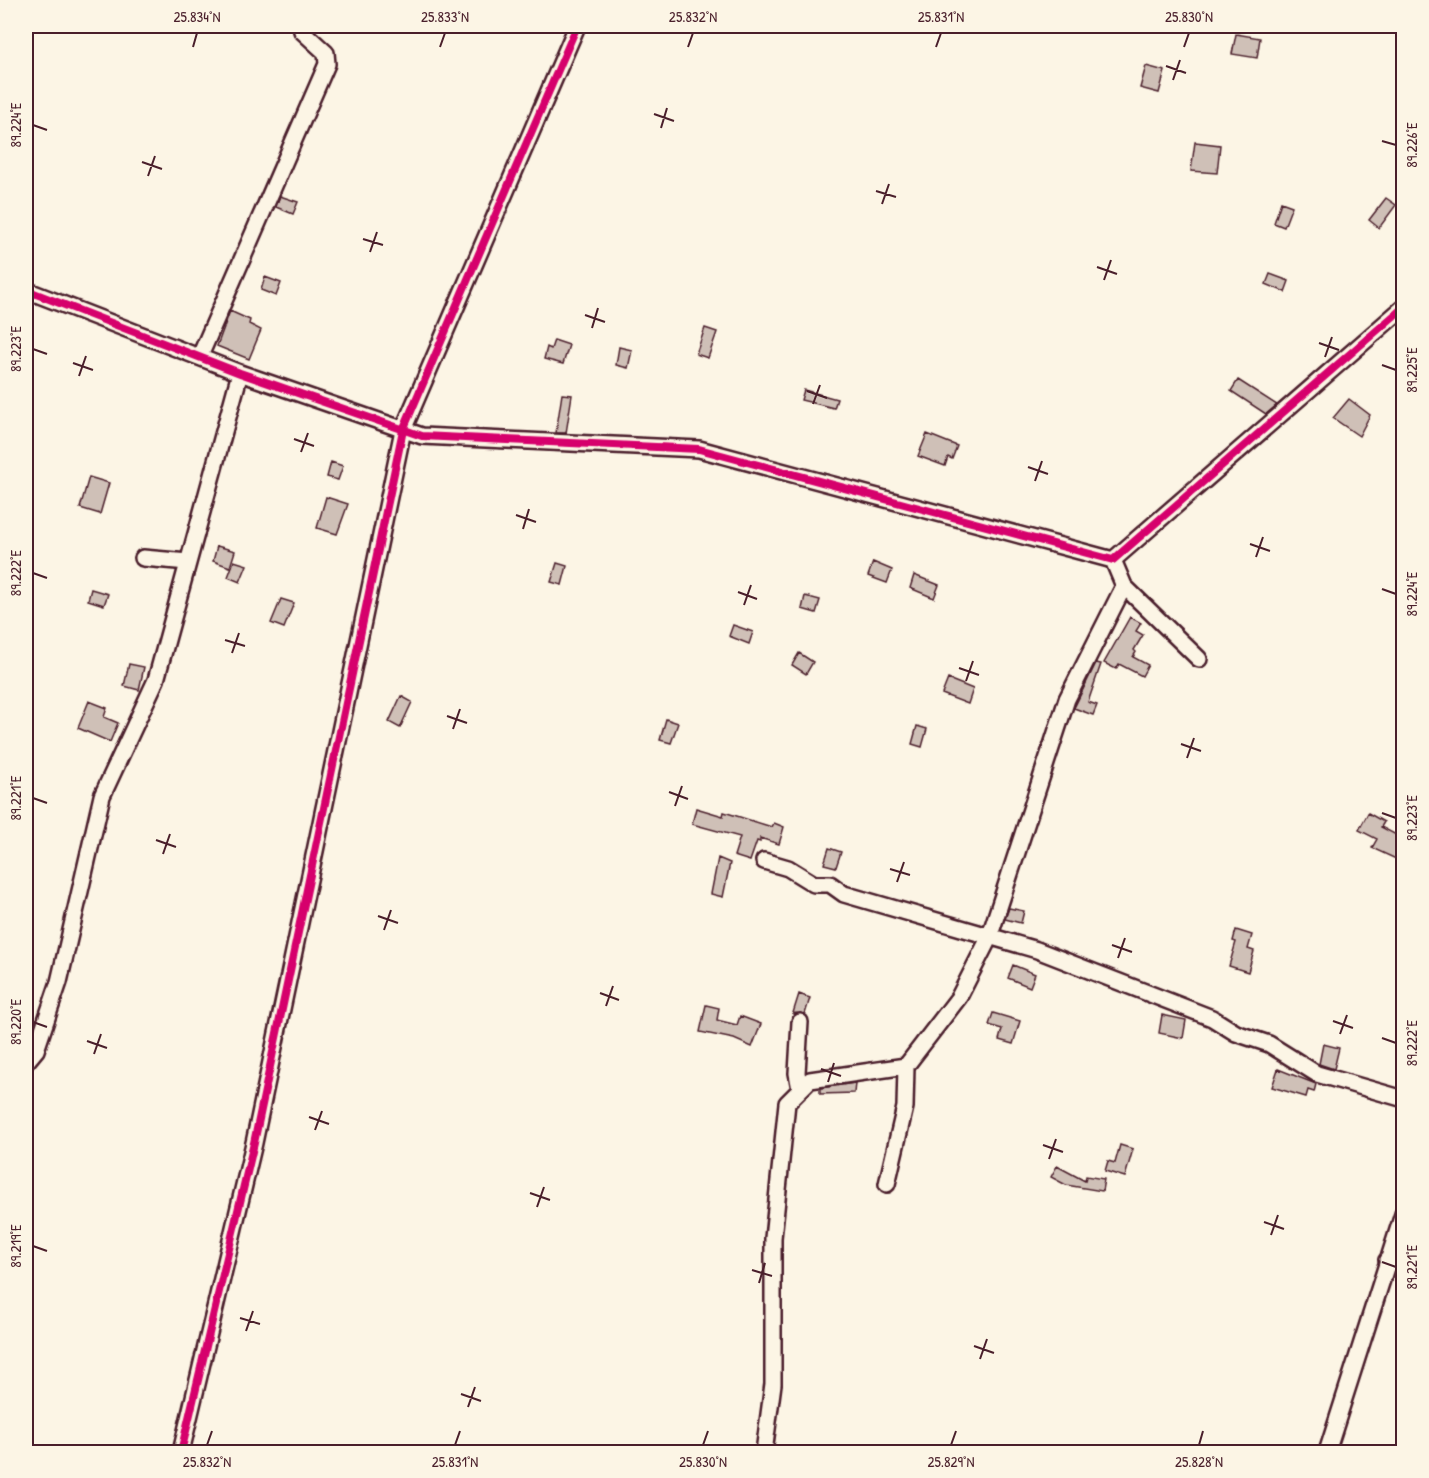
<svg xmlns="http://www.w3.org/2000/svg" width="1429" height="1478" viewBox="0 0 1429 1478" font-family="'Patrick Hand',sans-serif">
	<rect width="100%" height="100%" fill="#fcf5e5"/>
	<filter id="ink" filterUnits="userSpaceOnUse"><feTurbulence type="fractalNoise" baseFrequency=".0167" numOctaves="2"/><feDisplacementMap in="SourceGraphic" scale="12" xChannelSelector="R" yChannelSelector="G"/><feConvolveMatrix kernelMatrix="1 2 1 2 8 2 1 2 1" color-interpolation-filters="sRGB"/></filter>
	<g filter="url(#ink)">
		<!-- building -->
		<path fill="#cfc0b7" stroke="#4a1f2b" stroke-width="1.5" d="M 1236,34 L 1260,38 L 1257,58 L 1232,54 Z
			M 1146,66 L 1165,71 L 1159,93 L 1140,88 Z
			M 1195,142 L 1220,145 L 1217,173 L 1191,171 Z
			M 280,196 L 298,202 L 293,214 L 276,207 Z
			M 1386,198 L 1396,205 L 1379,228 L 1369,220 Z
			M 1281,202 L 1292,206 L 1284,227 L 1274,223 Z
			M 1270,274 L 1289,281 L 1285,292 L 1266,284 Z
			M 265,277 L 281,283 L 276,296 L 261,290 Z
			M 230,311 L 250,320 L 249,324 L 261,330 L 249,359 L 217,346 Z
			M 705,328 L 717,332 L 708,358 L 696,354 Z
			M 554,340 L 569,345 L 563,364 L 544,359 L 547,347 L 551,349 Z
			M 619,347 L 632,350 L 628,368 L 616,365 Z
			M 1238,380 L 1277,405 L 1266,414 L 1231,391 Z
			M 804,390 L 837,399 L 834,408 L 801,400 Z
			M 562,394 L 572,395 L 566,433 L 556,433 Z
			M 1349,399 L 1370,415 L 1359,436 L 1333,418 Z
			M 927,434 L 957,446 L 952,459 L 948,457 L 945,466 L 918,456 Z
			M 331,462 L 343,466 L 338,480 L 327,477 Z
			M 89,477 L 109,483 L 100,514 L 80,508 Z
			M 326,497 L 348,504 L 337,534 L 317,528 Z
			M 217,546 L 235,551 L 230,567 L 213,561 Z
			M 234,561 L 247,565 L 240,582 L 228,577 Z
			M 873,562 L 892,570 L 887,583 L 868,576 Z
			M 557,563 L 567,566 L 562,585 L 551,582 Z
			M 914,575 L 939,585 L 934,598 L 910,588 Z
			M 91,589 L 108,594 L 104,605 L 88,600 Z
			M 805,596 L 820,600 L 816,613 L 802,609 Z
			M 281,599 L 294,603 L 284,628 L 271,623 Z
			M 1130,617 L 1141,623 L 1136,631 L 1143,635 L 1134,650 L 1136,652 L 1133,657 L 1148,665 L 1142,676 L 1119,664 L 1116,669 L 1104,663 Z
			M 733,625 L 753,632 L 749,644 L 729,636 Z
			M 799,653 L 813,662 L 806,674 L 792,665 Z
			M 1096,663 L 1101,664 L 1088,702 L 1097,705 L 1093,715 L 1074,708 Z
			M 129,664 L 144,667 L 139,690 L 124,686 Z
			M 948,679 L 973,689 L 968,704 L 942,694 Z
			M 401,696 L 412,702 L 400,728 L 389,722 Z
			M 89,701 L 107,708 L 104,717 L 118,723 L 110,742 L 78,728 Z
			M 666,719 L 678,723 L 671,743 L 660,740 Z
			M 917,726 L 927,729 L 922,747 L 912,744 Z
			M 696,808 L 723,816 L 724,812 L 772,827 L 774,823 L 784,827 L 779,844 L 760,838 L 760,842 L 757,841 L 750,861 L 734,856 L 740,837 L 692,824 Z
			M 1368,813 L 1384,822 L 1381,827 L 1404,839 L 1396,859 L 1372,848 L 1377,839 L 1359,830 Z
			M 829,848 L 841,852 L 836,867 L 824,864 Z
			M 718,858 L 730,863 L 723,897 L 711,894 Z
			M 1009,908 L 1024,911 L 1021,923 L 1005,919 Z
			M 1236,930 L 1252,935 L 1248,949 L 1254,951 L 1248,972 L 1229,966 L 1236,942 L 1233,941 Z
			M 1013,965 L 1035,974 L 1030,987 L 1008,978 Z
			M 799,994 L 810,998 L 805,1014 L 793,1013 Z
			M 706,1005 L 719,1008 L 717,1020 L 737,1025 L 740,1016 L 761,1024 L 752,1047 L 734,1039 L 700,1032 Z
			M 993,1013 L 1020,1021 L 1013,1044 L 999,1040 L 1002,1029 L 989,1025 Z
			M 1162,1015 L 1186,1020 L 1183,1038 L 1159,1033 Z
			M 1323,1044 L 1339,1048 L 1334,1069 L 1319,1064 Z
			M 1278,1069 L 1316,1084 L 1314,1092 L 1308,1090 L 1306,1097 L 1272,1087 Z
			M 855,1083 L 854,1093 L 820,1094 L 820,1088 Z
			M 1120,1145 L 1133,1149 L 1125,1177 L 1105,1171 L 1108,1161 L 1115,1163 Z
			M 1057,1166 L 1085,1181 L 1086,1176 L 1104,1179 L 1102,1191 L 1066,1185 L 1051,1177 Z"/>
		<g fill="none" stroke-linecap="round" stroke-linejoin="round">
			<defs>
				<path id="minor" d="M 26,290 L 240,373 L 422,436 L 699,449 L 1113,560 L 1404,307
					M 200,356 L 327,64 L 326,53 L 302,31 L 301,26
					M 143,558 L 188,562
					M 1113,560 L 1124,586 L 1199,659
					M 764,861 L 788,868 L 814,884 L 830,884 L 844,894 L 1037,950 L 1212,1018 L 1236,1033 L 1269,1044 L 1317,1074 L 1404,1099
					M 800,1022 L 797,1073 L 800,1089
					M 26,1062 L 36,1050 L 59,982 L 102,796 L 156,680 L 240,373
					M 887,1184 L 905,1107 L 906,1066 L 959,997 L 989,938 L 1067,699 L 1124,586
					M 1387,1260 L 1404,1266
					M 181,1452 L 254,1143 L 403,430 L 577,26
					M 764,1452 L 773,1384 L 773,1238 L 787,1103 L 810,1080 L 906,1066
					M 1327,1452 L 1404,1211"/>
			</defs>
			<!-- minor casing -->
			<use href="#minor" stroke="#4a1f2b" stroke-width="20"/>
			<!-- minor -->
			<use href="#minor" stroke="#fcf5e5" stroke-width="15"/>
			<defs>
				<path id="cycleway" d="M 26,290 L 240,373 L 422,436 L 699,449 L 1113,560 L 1404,307
					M 181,1452 L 254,1143 L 403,430 L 577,26"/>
			</defs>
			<!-- cycleway casing -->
			<use href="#cycleway" stroke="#fcf5e5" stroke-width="11"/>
			<!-- cycleway -->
			<use href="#cycleway" stroke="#d6006c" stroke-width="8"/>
		</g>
	</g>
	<!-- ticks -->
	<path fill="none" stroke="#4a1f2b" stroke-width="2" d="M 193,47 L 197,33M 440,47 L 445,33M 688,47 L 693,33M 936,47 L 941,33M 1184,47 L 1189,33M 1166,66 L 1186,73M 1173,80 L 1180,60M 654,114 L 674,121M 33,125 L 47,130M 661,128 L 667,108M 1382,141 L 1396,145M 142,162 L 162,169M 148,176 L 155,156M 876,191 L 896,197M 882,204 L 889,184M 363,239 L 383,245M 370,252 L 377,232M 1097,267 L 1117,274M 1104,280 L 1111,260M 585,315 L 605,322M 592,328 L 598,308M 1319,343 L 1339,350M 33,349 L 47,354M 1325,357 L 1332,337M 73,363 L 93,370M 1382,365 L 1396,370M 79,376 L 86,356M 807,391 L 827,398M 813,404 L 820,385M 294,439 L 314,446M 301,452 L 308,433M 1028,467 L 1048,474M 1035,481 L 1042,461M 516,515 L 536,522M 523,529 L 529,509M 1250,544 L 1270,551M 1256,557 L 1263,537M 33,573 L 47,578M 1382,589 L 1396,594M 738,592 L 757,599M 744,605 L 751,585M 225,640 L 245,646M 232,653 L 239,633M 959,668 L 979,675M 966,681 L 973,661M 447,716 L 467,723M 453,729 L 460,709M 1181,744 L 1201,751M 1187,758 L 1194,738M 669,792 L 688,799M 33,798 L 47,803M 675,806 L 682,786M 1382,813 L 1396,818M 156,840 L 176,847M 163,854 L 170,834M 890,869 L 910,875M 897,882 L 904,862M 378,916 L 398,923M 384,930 L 391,910M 1112,945 L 1132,952M 1118,958 L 1125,938M 600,993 L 619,1000M 606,1006 L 613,986M 1333,1021 L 1353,1028M 33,1022 L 47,1027M 1340,1034 L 1347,1015M 1382,1038 L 1396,1043M 87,1041 L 107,1048M 94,1054 L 101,1034M 821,1069 L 841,1076M 828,1082 L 834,1063M 309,1117 L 329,1124M 315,1130 L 322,1111M 1043,1145 L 1063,1152M 1049,1159 L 1056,1139M 530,1193 L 550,1200M 537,1207 L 544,1187M 1264,1222 L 1284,1229M 1271,1235 L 1278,1215M 33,1246 L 47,1251M 1382,1262 L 1396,1267M 752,1270 L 772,1276M 759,1283 L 765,1263M 240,1318 L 260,1324M 246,1331 L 253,1311M 974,1346 L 994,1353M 980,1359 L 987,1339M 461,1394 L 481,1401M 468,1407 L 475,1387M 207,1445 L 212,1431M 455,1445 L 460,1431M 703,1445 L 708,1431M 951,1445 L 956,1431M 1199,1445 L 1203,1431"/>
	<!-- margin -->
	<rect width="1429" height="1478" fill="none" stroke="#fcf5e5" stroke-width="66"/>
	<rect x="33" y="33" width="1363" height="1412" fill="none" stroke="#4a1f2b" stroke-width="2"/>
	<g font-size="15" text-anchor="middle" fill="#4a1f2b">
		<text x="197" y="22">25.834°N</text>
		<text x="445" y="22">25.833°N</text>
		<text x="693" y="22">25.832°N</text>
		<text x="941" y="22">25.831°N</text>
		<text x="1189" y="22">25.830°N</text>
		<text transform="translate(16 125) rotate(-90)" y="5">89.224°E</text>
		<text transform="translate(1412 145) rotate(-90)" y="5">89.226°E</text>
		<text transform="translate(16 349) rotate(-90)" y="5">89.223°E</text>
		<text transform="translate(1412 370) rotate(-90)" y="5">89.225°E</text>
		<text transform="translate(16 573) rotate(-90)" y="5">89.222°E</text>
		<text transform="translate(1412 594) rotate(-90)" y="5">89.224°E</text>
		<text transform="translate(16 798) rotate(-90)" y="5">89.221°E</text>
		<text transform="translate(1412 818) rotate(-90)" y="5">89.223°E</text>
		<text transform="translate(16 1022) rotate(-90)" y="5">89.220°E</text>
		<text transform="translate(1412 1043) rotate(-90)" y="5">89.222°E</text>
		<text transform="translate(16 1246) rotate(-90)" y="5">89.219°E</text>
		<text transform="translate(1412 1267) rotate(-90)" y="5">89.221°E</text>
		<text x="207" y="1467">25.832°N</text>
		<text x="455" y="1467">25.831°N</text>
		<text x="703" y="1467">25.830°N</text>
		<text x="951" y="1467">25.829°N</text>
		<text x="1199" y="1467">25.828°N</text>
	</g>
</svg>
